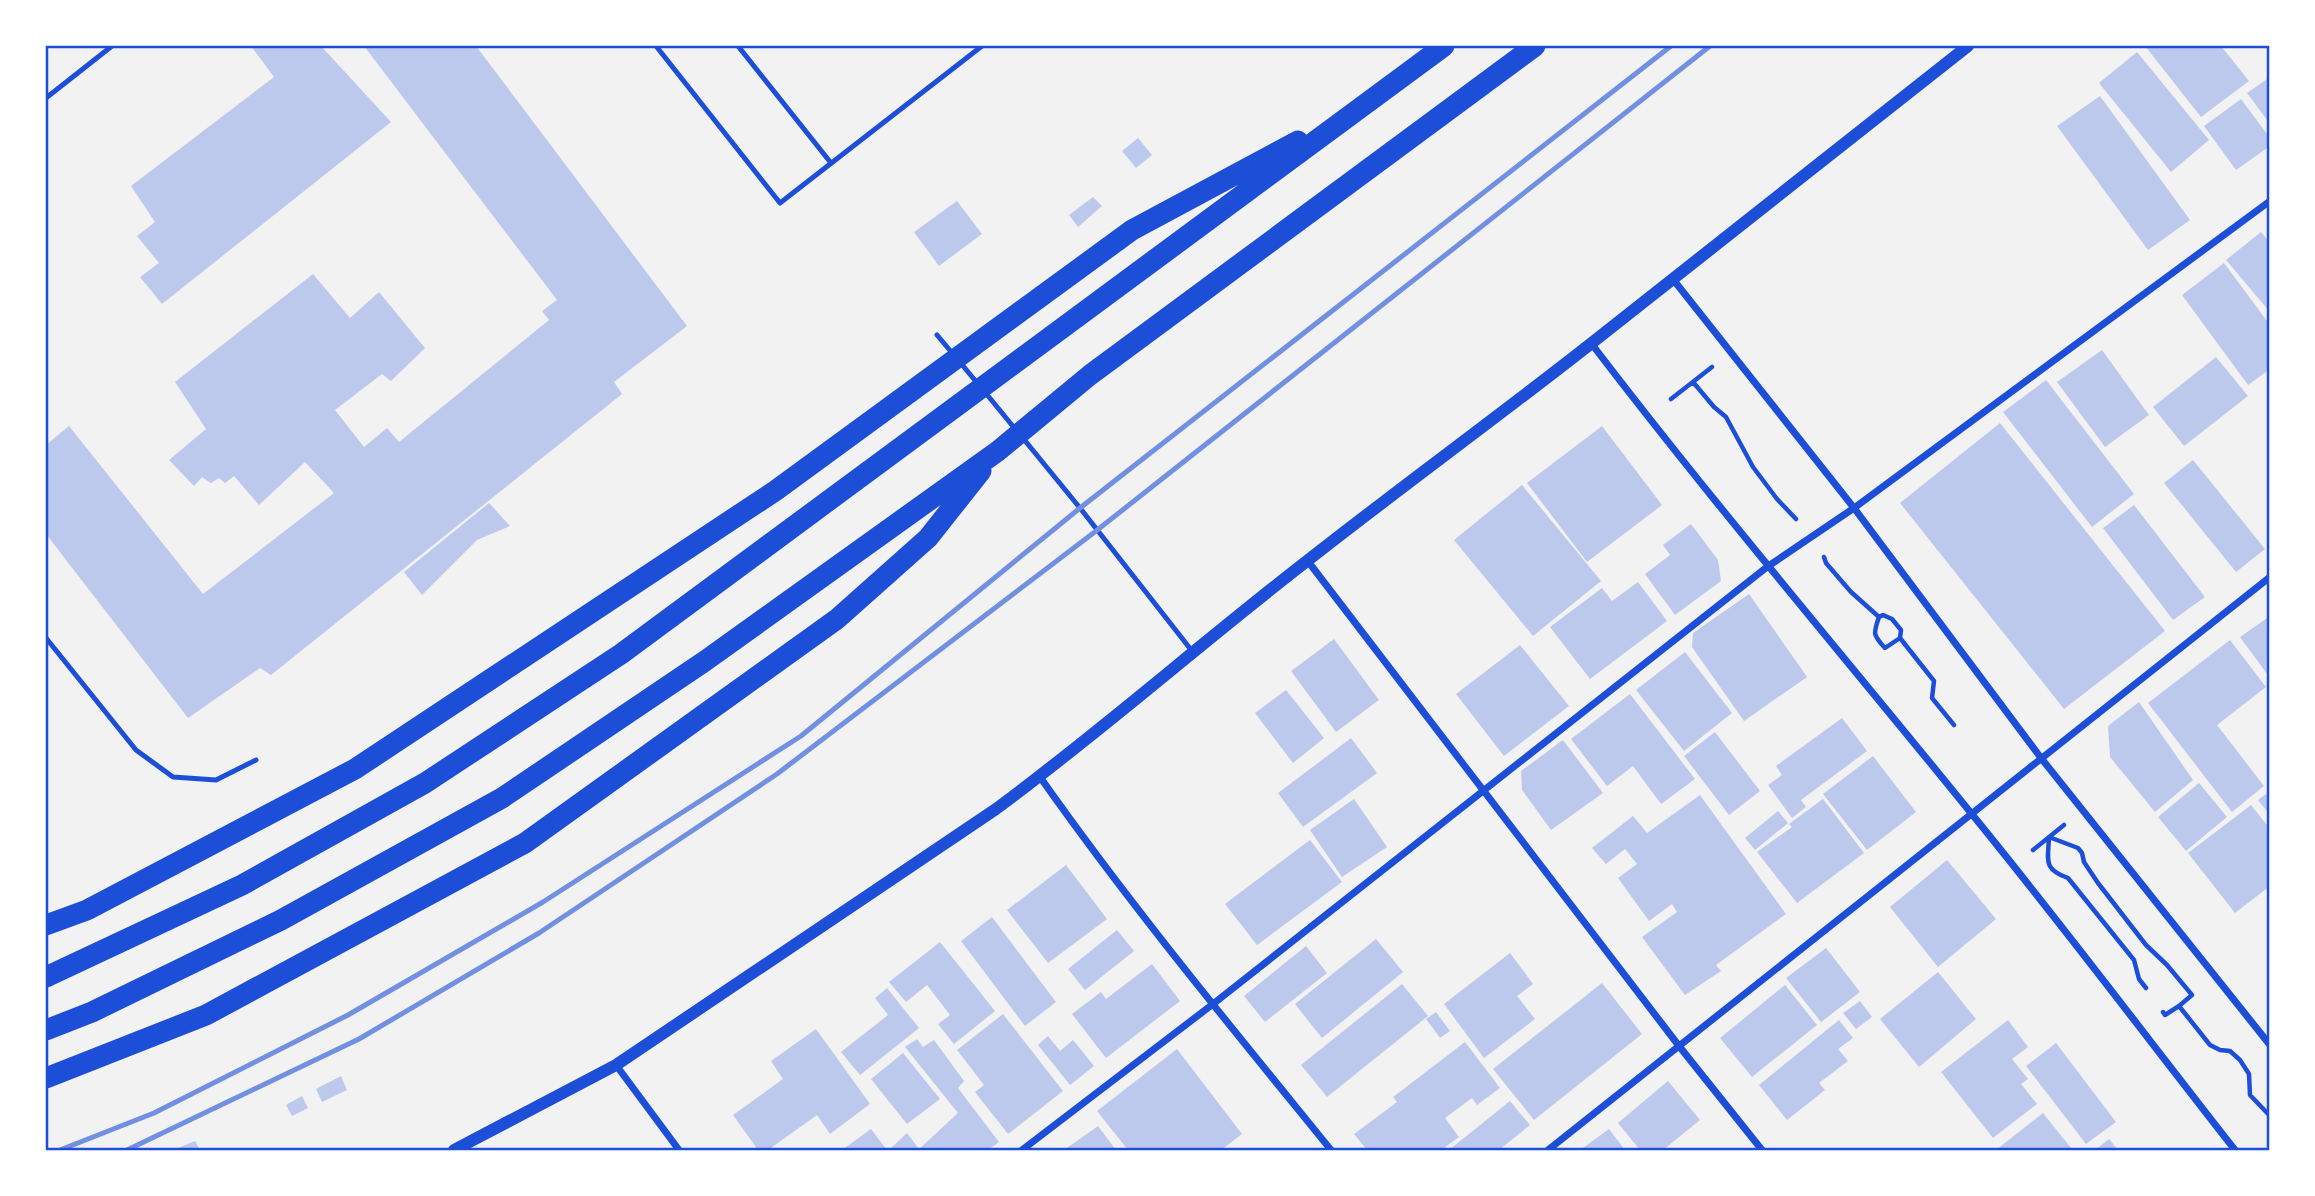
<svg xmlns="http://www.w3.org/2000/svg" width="2315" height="1196" viewBox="0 0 2315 1196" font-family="Signika,sans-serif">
	<rect width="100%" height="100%" fill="#f2f2f2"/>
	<!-- building -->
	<path fill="#bdc9ec" d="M 251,46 L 321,46 L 391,122 L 162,304 L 140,277 L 159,263 L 137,236 L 155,222 L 131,186 L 274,77 Z
		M 364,46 L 476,46 L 687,326 L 614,382 L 622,394 L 271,675 L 260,668 L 188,718 L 46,534 L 46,445 L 69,426 L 203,594 L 334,493 L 305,462 L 259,505 L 234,476 L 225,483 L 219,478 L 211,483 L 202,477 L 194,486 L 169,460 L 206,429 L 175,382 L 313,274 L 350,318 L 379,292 L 425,348 L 391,381 L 382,374 L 335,410 L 364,447 L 387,428 L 399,442 L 549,320 L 542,311 L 557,300 Z
		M 2145,46 L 2221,46 L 2249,81 L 2201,117 Z
		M 2137,52 L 2209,140 L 2171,172 L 2099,83 Z
		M 2270,77 L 2270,124 L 2247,93 Z
		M 2100,96 L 2190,220 L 2148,250 L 2057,126 Z
		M 2241,99 L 2270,138 L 2270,146 L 2236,170 L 2204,126 Z
		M 1138,138 L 1152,155 L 1136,168 L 1122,151 Z
		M 1093,197 L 1102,206 L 1078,227 L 1069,215 Z
		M 957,201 L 982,234 L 939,266 L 914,232 Z
		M 2261,232 L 2270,243 L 2270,312 L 2226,260 Z
		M 2224,263 L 2270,325 L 2270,369 L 2248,385 L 2182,295 Z
		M 2102,350 L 2149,415 L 2105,447 L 2057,382 Z
		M 2216,357 L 2248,396 L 2184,446 L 2153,407 Z
		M 2046,380 L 2134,494 L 2092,527 L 2003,412 Z
		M 2000,423 L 2165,631 L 2064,709 L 1900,503 Z
		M 1602,426 L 1662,505 L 1587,562 L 1527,483 Z
		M 2193,460 L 2265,549 L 2236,572 L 2164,483 Z
		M 1522,485 L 1601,581 L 1533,636 L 1454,540 Z
		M 489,503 L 510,526 L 477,540 L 422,595 L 404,572 Z
		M 2134,505 L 2205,597 L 2173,620 L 2103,528 Z
		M 1691,524 L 1718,560 L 1721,581 L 1675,615 L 1645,574 L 1670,555 L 1663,545 Z
		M 1638,582 L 1667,621 L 1590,679 L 1550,627 L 1602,588 L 1612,601 Z
		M 1749,594 L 1807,677 L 1744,721 L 1692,647 L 1693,633 Z
		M 2270,616 L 2270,678 L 2240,637 Z
		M 1334,639 L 1379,700 L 1336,732 L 1291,671 Z
		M 2230,640 L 2266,687 L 2217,725 L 2264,786 L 2232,812 L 2148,703 Z
		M 1520,645 L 1569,706 L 1504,756 L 1456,694 Z
		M 1685,652 L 1732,713 L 1684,751 L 1636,690 Z
		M 1286,690 L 1324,738 L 1293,763 L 1255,713 Z
		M 1630,694 L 1695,779 L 1661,804 L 1633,766 L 1607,786 L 1571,739 Z
		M 2139,702 L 2193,780 L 2155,812 L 2110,757 L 2108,726 Z
		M 1842,718 L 1867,751 L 1801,800 L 1806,807 L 1792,818 L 1768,785 L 1782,775 L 1776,766 Z
		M 1715,732 L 1760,791 L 1729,815 L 1684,756 Z
		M 1351,738 L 1377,773 L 1303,827 L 1278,793 Z
		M 1563,740 L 1603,793 L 1551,830 L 1522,790 L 1521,771 Z
		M 1873,756 L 1916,812 L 1867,850 L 1823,794 Z
		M 2199,783 L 2227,817 L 2186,851 L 2158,817 Z
		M 2270,791 L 2270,815 L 2258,800 Z
		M 1700,795 L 1786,914 L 1716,965 L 1721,971 L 1685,995 L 1642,937 L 1677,912 L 1672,904 L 1649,921 L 1618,878 L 1637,864 L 1625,849 L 1606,864 L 1592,848 L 1633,816 L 1647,833 Z
		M 1354,799 L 1387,847 L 1342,877 L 1310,830 Z
		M 1823,799 L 1864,853 L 1797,903 L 1757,852 L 1792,827 L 1789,824 Z
		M 2251,805 L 2270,829 L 2270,886 L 2235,913 L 2188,853 Z
		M 1778,811 L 1788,823 L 1755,850 L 1745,838 Z
		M 1310,840 L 1342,882 L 1257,945 L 1225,904 Z
		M 1947,860 L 1996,919 L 1938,967 L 1890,907 Z
		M 1066,865 L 1107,919 L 1048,963 L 1007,910 Z
		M 992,917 L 1056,1002 L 1025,1026 L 961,941 Z
		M 1117,930 L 1134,951 L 1085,990 L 1068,969 Z
		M 1376,939 L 1403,972 L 1322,1038 L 1295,1004 Z
		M 940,942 L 995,1011 L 954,1044 L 938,1024 L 950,1015 L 927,985 L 906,1002 L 889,982 Z
		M 1306,946 L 1327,973 L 1265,1022 L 1244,996 Z
		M 1826,948 L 1860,992 L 1821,1022 L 1786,978 Z
		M 1510,953 L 1533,984 L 1517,996 L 1535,1019 L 1484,1058 L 1444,1004 Z
		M 1152,964 L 1180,1001 L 1106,1058 L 1072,1014 L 1101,992 L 1106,999 Z
		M 1938,972 L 1976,1019 L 1919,1067 L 1880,1019 Z
		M 1602,983 L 1642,1034 L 1534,1120 L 1493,1069 Z
		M 1402,984 L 1428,1016 L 1327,1097 L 1301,1065 Z
		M 1785,985 L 1817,1025 L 1752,1077 L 1720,1038 Z
		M 887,988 L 919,1028 L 860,1075 L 841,1052 L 888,1015 L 875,998 Z
		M 1860,1001 L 1872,1017 L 1856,1029 L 1843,1013 Z
		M 1436,1012 L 1450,1031 L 1440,1038 L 1426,1019 Z
		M 1003,1014 L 1063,1091 L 1008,1134 L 975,1092 L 984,1085 L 957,1050 Z
		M 1839,1020 L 1853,1038 L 1838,1049 L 1848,1061 L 1819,1083 L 1825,1090 L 1787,1120 L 1759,1085 Z
		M 2008,1020 L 2028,1047 L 2012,1059 L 2028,1079 L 2021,1084 L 2037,1104 L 1993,1138 L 1941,1072 Z
		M 816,1029 L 870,1104 L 830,1134 L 817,1115 L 768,1150 L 758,1150 L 733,1115 L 783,1079 L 771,1061 Z
		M 1048,1036 L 1060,1051 L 1073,1040 L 1094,1066 L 1070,1085 L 1038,1045 Z
		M 917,1039 L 923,1047 L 934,1040 L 964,1081 L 958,1088 L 999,1142 L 988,1150 L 892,1150 L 891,1148 L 907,1133 L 919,1149 L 958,1113 L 905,1047 Z
		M 1465,1042 L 1500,1088 L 1477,1105 L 1472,1098 L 1445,1118 L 1459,1137 L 1441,1150 L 1367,1150 L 1354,1134 L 1397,1102 L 1393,1097 Z
		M 2056,1043 L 2116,1122 L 2086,1144 L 2026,1066 Z
		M 1177,1049 L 1242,1134 L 1221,1150 L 1128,1150 L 1097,1111 Z
		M 903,1053 L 940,1099 L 907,1124 L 871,1079 Z
		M 341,1076 L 347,1090 L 322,1102 L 316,1089 Z
		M 1668,1081 L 1700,1120 L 1663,1150 L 1640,1150 L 1618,1123 Z
		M 302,1096 L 308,1108 L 292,1116 L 286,1105 Z
		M 1510,1101 L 1530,1125 L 1499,1150 L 1449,1150 Z
		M 2043,1113 L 2071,1148 L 2068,1150 L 1996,1150 Z
		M 1098,1126 L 1116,1150 L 1064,1150 Z
		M 871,1129 L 887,1150 L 842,1150 Z
		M 1609,1129 L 1625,1150 L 1580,1150 Z
		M 2109,1139 L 2118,1150 L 2095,1150 Z
		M 195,1141 L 200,1150 L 173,1150 Z"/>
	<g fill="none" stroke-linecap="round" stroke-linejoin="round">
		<!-- path -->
		<path stroke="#1d4ed8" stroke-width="4.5" d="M 1693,382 L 1714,407 L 1726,417 L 1753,467 L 1777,499 L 1796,519
			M 1671,399 L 1712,367
			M 1824,557 L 1826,563 L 1851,592 L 1879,617 L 1883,615 L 1892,619 L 1901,630 L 1900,638 L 1934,681 L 1932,698 L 1954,725
			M 1879,617 C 1873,634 1873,635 1885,648 L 1900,638
			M 2033,850 L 2064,825
			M 2146,988 L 2139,979 L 2134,960 L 2068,878 C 2043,869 2048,861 2049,837 L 2078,848 L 2082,853 L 2084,862 L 2098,883 L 2146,945 L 2167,965 L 2192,995 L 2179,1006
			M 2163,1012 L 2165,1015 L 2179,1006 L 2210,1045 L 2220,1050 L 2230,1051 L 2240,1060 L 2249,1074 L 2250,1095 L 2270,1116"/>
		<!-- service -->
		<path stroke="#1d4ed8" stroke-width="5" d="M 656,46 L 780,203 L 982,46
			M 738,46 L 831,163
			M 46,98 L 112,46
			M 937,335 L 953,354
			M 959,361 L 978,384
			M 984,391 L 1016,430
			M 1022,437 L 1080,508 L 1192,651
			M 46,638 L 136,750 L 173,777 L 216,780 L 256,760"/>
		<!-- minor -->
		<path stroke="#1d4ed8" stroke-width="7" d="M 1672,278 L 1854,508 L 2041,758 L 2270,1045
			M 1591,343 C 1713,503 1844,656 1971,813 C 2061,923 2147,1038 2235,1150
			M 1307,560 L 1679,1046 L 1762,1150
			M 1040,777 C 1131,906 1232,1028 1331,1150
			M 616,1065 L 679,1150
			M 1022,1150 L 1213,1004 L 1767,567 L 1854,508 L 2270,201
			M 1548,1150 L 2270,577"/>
		<!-- tertiary -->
		<path stroke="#1d4ed8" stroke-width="12" d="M 454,1150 L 616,1065 L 996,809 C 1103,730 1202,642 1307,561 C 1401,487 1499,416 1593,342 C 1717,243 1842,144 1968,46"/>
		<!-- motorway -->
		<path stroke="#1d4ed8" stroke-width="21" d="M 46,925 L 87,910 L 355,769 L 775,491 L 1132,230 L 1298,141
			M 46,977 L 242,885 L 425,783 L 621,654 L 1444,46
			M 46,1030 L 92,1012 L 281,920 L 502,798 L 705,661 L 998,451 L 1090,375 L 1535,46
			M 46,1078 L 206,1015 L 525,843 L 837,619 L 928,538 L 981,471"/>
		<!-- rail -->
		<path stroke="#7290e2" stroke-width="5" d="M 60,1150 L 154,1113 L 348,1015 L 543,902 L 801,736 L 1080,508 L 1671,46
			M 127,1150 L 359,1039 L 539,933 L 777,774 L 1096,531 L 1710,46"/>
	</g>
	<!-- border -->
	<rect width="2315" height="1196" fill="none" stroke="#ffffff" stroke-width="94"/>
	<rect x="47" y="47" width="2221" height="1102" fill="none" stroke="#1d4ed8" stroke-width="2.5"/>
</svg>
